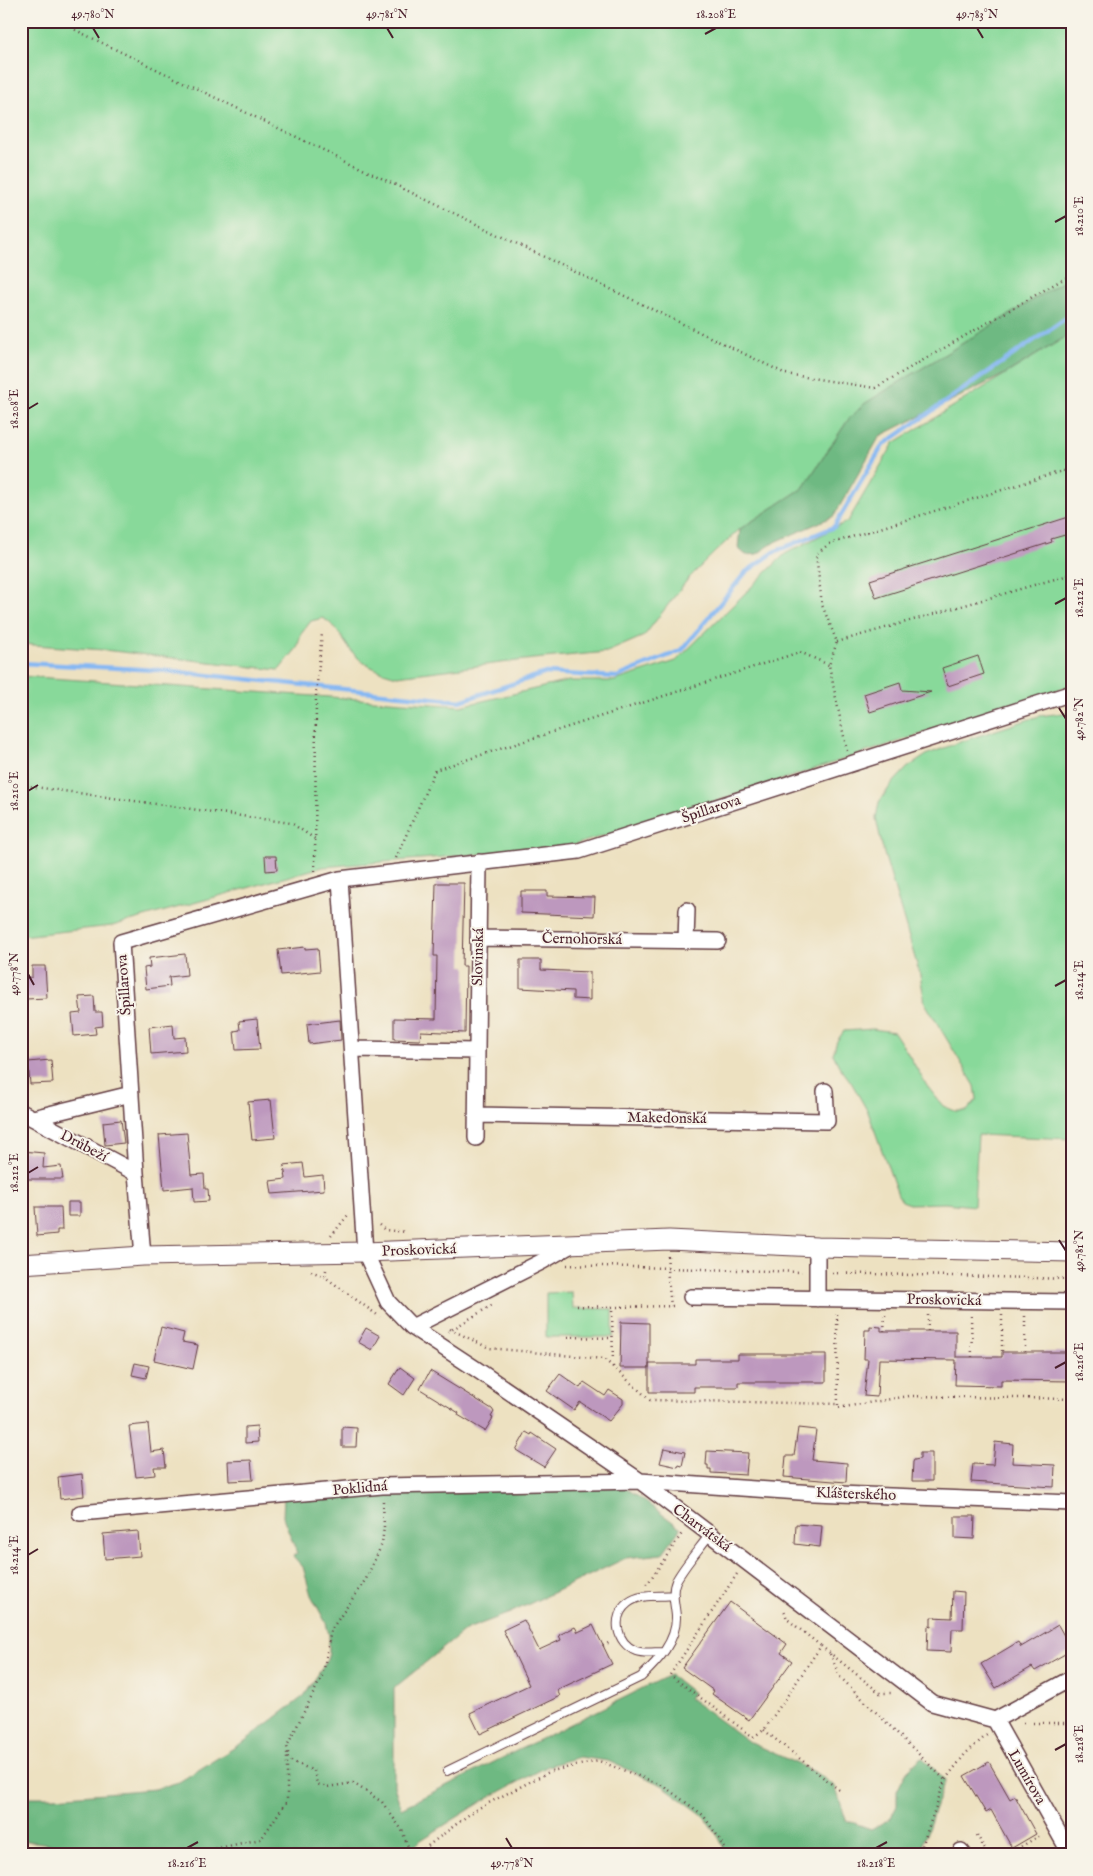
<svg xmlns="http://www.w3.org/2000/svg" width="1093" height="1876" viewBox="0 0 1093 1876" font-family="'IM FELL English',serif">
	<rect width="100%" height="100%" fill="#f7f3e8"/>
	<filter id="ink" filterUnits="userSpaceOnUse"><feTurbulence type="fractalNoise" baseFrequency=".02" numOctaves="2"/><feDisplacementMap in="SourceGraphic" scale="10" xChannelSelector="R" yChannelSelector="G"/><feConvolveMatrix kernelMatrix="1 2 1 2 8 2 1 2 1" color-interpolation-filters="sRGB"/></filter>
	<filter id="wash" filterUnits="userSpaceOnUse"><feTurbulence type="fractalNoise" baseFrequency=".0096" numOctaves="4" result="noise"/><feDisplacementMap in="SourceGraphic" scale="20" xChannelSelector="R" yChannelSelector="G"/><feGaussianBlur stdDeviation="1.12" result="paint"/><feColorMatrix in="noise" values="0 0 0 0 0 0 0 0 0 0 0 0 0 0 0 0 0 1.4 0 .05"/><feComposite in="paint" operator="in"/></filter>
	<g filter="url(#wash)">
		<rect width="100%" height="100%" fill="#ede1c1"/>
		<!-- green -->
		<path fill="#88d99a" stroke="#697c62" d="M 21,21 L 1072,21 L 1072,276 L 864,404 L 848,420 L 803,488 L 740,529 L 715,552 L 688,579 L 644,636 L 607,652 L 533,659 L 397,676 C 383,672 368,668 357,657 C 344,645 339,627 323,618 L 311,621 L 301,634 L 297,648 L 279,670 L 104,650 L 21,644 Z
			M 1072,333 L 1072,685 L 692,809 L 567,847 L 322,867 L 112,926 L 21,936 L 21,676 L 461,706 L 569,681 L 614,681 L 676,661 L 785,554 L 848,521 L 894,443 Z
			M 1072,712 L 1072,1139 L 978,1135 L 974,1206 L 945,1203 L 910,1204 L 902,1201 L 898,1195 L 868,1112 L 851,1082 L 839,1066 L 833,1054 L 837,1041 L 844,1031 L 873,1029 L 894,1032 L 907,1052 L 927,1086 L 943,1106 L 955,1111 L 967,1111 L 977,1099 L 975,1086 L 925,1003 L 920,975 L 883,850 L 876,818 L 879,802 L 891,785 L 907,768 L 928,754 L 960,742 L 1039,716 Z
			M 572,1292 L 573,1308 L 613,1309 L 613,1337 L 546,1337 L 546,1293 Z"/>
		<!-- forest -->
		<path fill="#6eb982" stroke="#5c6c56" d="M 1072,276 L 1072,333 L 1005,374 L 880,436 L 834,516 L 773,543 L 757,554 L 746,555 L 738,548 L 740,529 L 803,488 L 848,420 L 864,404 Z
			M 625,1487 L 681,1528 L 662,1554 L 626,1558 L 510,1613 L 467,1629 L 394,1688 L 394,1786 L 401,1808 L 670,1675 L 693,1693 L 689,1698 L 749,1742 L 813,1771 L 835,1786 L 846,1820 L 871,1829 L 890,1819 L 897,1806 L 897,1791 L 907,1771 L 922,1757 L 945,1780 L 919,1855 L 727,1855 L 719,1838 L 703,1815 L 662,1785 L 608,1761 L 579,1757 L 548,1766 L 483,1801 L 421,1840 L 406,1855 L 63,1855 L 64,1846 L 21,1840 L 21,1797 L 55,1797 L 155,1789 L 179,1782 L 245,1741 L 304,1696 L 326,1662 L 329,1652 L 329,1635 L 326,1623 L 311,1595 L 303,1567 L 293,1556 L 297,1553 L 283,1517 L 284,1495 Z"/>
		<g fill="none" stroke-linecap="round" stroke-linejoin="round">
			<!-- stream -->
			<path stroke="#86b8f3" stroke-width="4.5" d="M 21,663 L 158,670 L 460,701 L 546,673 L 617,677 L 682,650 L 746,572 L 776,551 L 834,527 L 883,445 L 1072,314"/>
		</g>
		<g id="blocks">
			<!-- building -->
			<path fill="#bd98be" d="M 1072,516 L 1072,533 L 1051,539 L 1052,542 L 876,598 L 870,580 Z
				M 978,656 L 984,674 L 948,686 L 942,668 Z
				M 900,682 L 902,690 L 931,692 L 870,712 L 864,694 Z
				M 265,856 L 276,856 L 277,870 L 266,871 Z
				M 436,883 L 464,883 L 462,966 L 466,966 L 465,1033 L 421,1031 L 420,1040 L 394,1039 L 394,1018 L 436,1019 L 437,956 L 434,956 Z
				M 521,891 L 547,891 L 547,896 L 595,897 L 594,916 L 521,913 Z
				M 305,947 L 305,949 L 318,948 L 320,971 L 281,975 L 278,950 Z
				M 185,954 L 187,975 L 169,977 L 170,986 L 146,989 L 144,968 L 150,967 L 149,958 Z
				M 520,960 L 541,960 L 541,970 L 590,972 L 590,1000 L 573,999 L 573,991 L 520,988 Z
				M 32,966 L 45,966 L 47,998 L 26,999 L 24,978 L 32,977 Z
				M 94,996 L 95,1012 L 102,1012 L 103,1026 L 95,1027 L 96,1034 L 74,1036 L 72,1014 L 81,1013 L 79,997 Z
				M 257,1019 L 260,1049 L 236,1050 L 234,1031 L 240,1030 L 239,1021 Z
				M 340,1020 L 341,1040 L 309,1044 L 307,1024 Z
				M 173,1024 L 174,1038 L 185,1037 L 186,1051 L 151,1054 L 149,1027 Z
				M 51,1060 L 53,1083 L 30,1084 L 28,1062 Z
				M 271,1100 L 275,1138 L 252,1140 L 248,1102 Z
				M 121,1120 L 124,1143 L 105,1145 L 103,1122 Z
				M 187,1133 L 191,1175 L 204,1174 L 205,1189 L 208,1189 L 209,1201 L 194,1202 L 193,1187 L 164,1190 L 159,1135 Z
				M 22,1151 L 44,1153 L 43,1168 L 61,1166 L 63,1179 L 21,1179 Z
				M 303,1163 L 305,1177 L 323,1175 L 324,1190 L 272,1194 L 270,1181 L 286,1179 L 284,1165 Z
				M 68,1202 L 80,1202 L 80,1216 L 68,1216 Z
				M 35,1207 L 61,1207 L 62,1230 L 57,1230 L 57,1234 L 37,1236 Z
				M 621,1322 L 649,1323 L 649,1368 L 620,1368 Z
				M 870,1326 L 881,1327 L 881,1331 L 956,1331 L 956,1357 L 1002,1357 L 1002,1352 L 1072,1352 L 1072,1381 L 1001,1380 L 1001,1386 L 955,1385 L 956,1360 L 879,1359 L 877,1397 L 864,1396 L 868,1359 L 864,1359 L 865,1330 L 870,1330 Z
				M 161,1327 L 184,1333 L 182,1342 L 198,1345 L 193,1369 L 154,1360 Z
				M 366,1328 L 380,1336 L 372,1350 L 358,1342 Z
				M 738,1354 L 826,1354 L 826,1382 L 738,1382 L 738,1387 L 694,1387 L 694,1392 L 649,1392 L 649,1364 L 695,1364 L 695,1359 L 738,1359 Z
				M 135,1363 L 149,1366 L 146,1378 L 132,1375 Z
				M 400,1367 L 415,1378 L 404,1395 L 389,1384 Z
				M 430,1371 L 492,1409 L 494,1412 L 491,1417 L 493,1418 L 485,1431 L 458,1415 L 459,1413 L 420,1389 Z
				M 560,1374 L 580,1388 L 584,1382 L 605,1396 L 609,1390 L 623,1399 L 623,1404 L 609,1421 L 580,1402 L 574,1410 L 547,1391 Z
				M 148,1424 L 151,1452 L 164,1450 L 166,1467 L 154,1467 L 155,1475 L 136,1477 L 129,1426 Z
				M 257,1426 L 258,1442 L 245,1443 L 245,1427 Z
				M 342,1427 L 357,1428 L 356,1447 L 342,1447 Z
				M 798,1428 L 816,1430 L 812,1460 L 847,1463 L 846,1482 L 784,1477 L 786,1456 L 794,1456 Z
				M 526,1432 L 531,1435 L 532,1433 L 556,1449 L 544,1467 L 516,1450 Z
				M 995,1442 L 1013,1444 L 1012,1463 L 1055,1465 L 1054,1487 L 971,1482 L 973,1464 L 993,1465 Z
				M 664,1448 L 685,1452 L 682,1466 L 679,1465 L 678,1467 L 660,1463 Z
				M 707,1451 L 748,1453 L 746,1475 L 711,1473 L 711,1469 L 708,1469 L 708,1465 L 706,1465 Z
				M 920,1453 L 932,1453 L 932,1481 L 912,1481 L 913,1462 L 914,1460 L 920,1459 Z
				M 251,1460 L 253,1480 L 229,1481 L 228,1461 Z
				M 82,1474 L 84,1496 L 60,1499 L 58,1477 Z
				M 955,1516 L 975,1516 L 974,1539 L 955,1538 Z
				M 796,1524 L 822,1526 L 820,1547 L 795,1544 Z
				M 138,1531 L 140,1556 L 105,1559 L 103,1534 Z
				M 953,1591 L 964,1592 L 963,1629 L 952,1629 L 951,1652 L 927,1651 L 928,1626 L 931,1627 L 931,1617 L 952,1618 Z
				M 730,1602 L 787,1644 L 781,1653 L 792,1661 L 749,1720 L 712,1694 L 714,1691 L 682,1668 Z
				M 524,1620 L 539,1650 L 561,1640 L 559,1635 L 575,1627 L 578,1632 L 593,1625 L 612,1664 L 557,1690 L 560,1696 L 480,1734 L 470,1713 L 529,1685 L 503,1630 Z
				M 1058,1625 L 1072,1650 L 1035,1671 L 1032,1667 L 996,1688 L 981,1664 L 1018,1642 L 1021,1647 Z
				M 989,1762 L 1010,1799 L 1015,1796 L 1036,1834 L 1012,1848 L 991,1810 L 986,1813 L 964,1776 Z"/>
		</g>
	</g>
	<g filter="url(#ink)">
		<use href="#blocks" fill-opacity="0" stroke="#623c42" stroke-width="1"/>
		<g fill="none" stroke-linecap="round" stroke-linejoin="round">
			<defs>
				<path id="service" d="M 663,1652 C 654,1652 644,1654 636,1651 C 616,1643 611,1616 628,1603 C 641,1593 659,1597 674,1595
					M 447,1771 L 641,1677 C 658,1661 677,1641 676,1616 C 675,1604 671,1592 676,1581 C 684,1566 700,1548 710,1534"/>
				<path id="minor" d="M 340,879 L 365,1252 L 388,1302 L 412,1327 L 476,1369 L 640,1481 L 932,1703 L 995,1720 L 1072,1678
					M 478,938 L 718,941
					M 686,941 L 687,910
					M 352,1049 L 477,1051 L 476,1138
					M 477,1051 L 479,862
					M 21,1112 L 136,1173
					M 477,1115 L 827,1121 L 825,1091
					M 33,1118 L 131,1094
					M 143,1256 L 136,1173 L 121,942 L 340,879 L 579,851 L 1072,693
					M 691,1297 L 1072,1302
					M 817,1299 L 817,1247
					M 412,1327 L 543,1261 L 573,1244
					M 80,1513 L 382,1486 L 640,1481 L 814,1493 L 1072,1503
					M 995,1720 L 1071,1855
					M 961,1851 L 964,1855"/>
				<path id="tertiary" d="M 21,1264 L 143,1256 L 365,1252 L 669,1240 L 817,1247 L 1072,1252"/>
			</defs>
			<!-- service casing -->
			<use href="#service" stroke="#623c42" stroke-width="10"/>
			<!-- minor casing -->
			<use href="#minor" stroke="#623c42" stroke-width="18"/>
			<!-- tertiary casing -->
			<use href="#tertiary" stroke="#623c42" stroke-width="21"/>
			<!-- path -->
			<path stroke="#623c42" stroke-width="2.5" stroke-dasharray="1 4" stroke-linecap="butt" d="M 57,21 L 786,374 L 875,388 L 1072,274
				M 837,642 L 1072,574
				M 847,751 L 829,665 L 837,642 L 822,605 L 816,554 L 829,544 L 1072,468
				M 21,785 L 291,823 L 315,839
				M 396,858 L 435,770 L 800,652 L 829,665
				M 315,871 L 316,695 L 322,633
				M 379,1225 L 385,1230 L 407,1232
				M 331,1236 L 348,1215
				M 668,1256 L 667,1269 L 671,1306
				M 567,1265 L 802,1272
				M 326,1270 L 325,1277 L 380,1317
				M 311,1271 L 325,1277
				M 832,1273 L 1072,1279
				M 577,1306 L 612,1307
				M 837,1314 L 838,1408 L 909,1396 L 1072,1399
				M 1002,1315 L 1002,1352
				M 971,1316 L 972,1357
				M 450,1329 L 489,1348 L 604,1359 L 650,1400 L 838,1404
				M 884,1331 L 885,1315
				M 928,1331 L 928,1315
				M 448,1332 L 492,1305
				M 568,1337 L 612,1338
				M 1025,1352 L 1025,1316
				M 613,1367 L 612,1307 L 677,1306
				M 383,1501 L 384,1527 L 382,1544 L 366,1579 L 331,1630 L 323,1674 L 287,1746 L 289,1760 L 314,1771 L 317,1784 L 327,1787 L 353,1783 L 382,1802 L 402,1830 L 411,1855
				M 737,1574 L 670,1675 L 753,1737 L 764,1730 L 821,1646 L 787,1619 L 784,1610
				M 646,1584 L 648,1583 L 683,1532
				M 603,1646 L 610,1642
				M 821,1646 L 880,1693 L 893,1693
				M 830,1654 L 840,1677 L 945,1780
				M 1023,1723 L 1072,1723
				M 764,1730 L 839,1790
				M 977,1835 L 988,1855
				M 186,1855 L 261,1839 L 287,1801 L 287,1753
				M 416,1855 L 475,1810 L 551,1771 L 599,1761 L 662,1785 L 703,1815 L 719,1838 L 727,1855
				M 919,1855 L 945,1780 L 965,1754 L 988,1734
				M 1011,1855 L 1010,1853 L 1039,1836"/>
			<!-- service -->
			<use href="#service" stroke="#fff" stroke-width="8"/>
			<!-- minor -->
			<use href="#minor" stroke="#fff" stroke-width="15"/>
			<!-- tertiary -->
			<use href="#tertiary" stroke="#fff" stroke-width="19"/>
		</g>
	</g>
	<!-- ticks -->
	<path fill="none" stroke="#4a1f2b" stroke-width="2" d="M 93,28 L 99,38M 387,28 L 393,38M 977,28 L 983,38M 705,34 L 716,28M 1055,222 L 1066,216M 28,409 L 38,403M 1055,604 L 1066,598M 1059,708 L 1066,719M 28,791 L 38,785M 28,974 L 34,985M 1055,986 L 1066,980M 28,1173 L 38,1167M 1059,1240 L 1066,1251M 1055,1368 L 1066,1362M 28,1555 L 38,1549M 1055,1750 L 1066,1744M 506,1838 L 512,1848M 187,1848 L 198,1842M 876,1848 L 887,1842"/>
	<g text-anchor="middle" dominant-baseline="central" stroke-width="4" stroke-linejoin="round" paint-order="stroke">
		<!-- street labels -->
		<g font-size="15" fill="#4a1f2b" stroke="#f7f3e8">
			<text transform="translate(711 809) rotate(-18)">Špillarova</text>
			<text transform="translate(582 939) rotate(1)">Černohorská</text>
			<text transform="translate(478 957) rotate(-89)">Slovinská</text>
			<text transform="translate(124 985) rotate(-94)">Špillarova</text>
			<text transform="translate(667 1118) rotate(1)">Makedonská</text>
			<text transform="translate(84 1146) rotate(28)">Drůbeží</text>
			<text transform="translate(419 1250) rotate(-2)">Proskovická</text>
			<text transform="translate(944 1300) rotate(1)">Proskovická</text>
			<text transform="translate(360 1488) rotate(-5)">Poklidná</text>
			<text transform="translate(856 1494) rotate(2)">Klášterského</text>
			<text transform="translate(702 1528) rotate(37)">Charvátská</text>
			<text transform="translate(1027 1777) rotate(60)">Lumírova</text>
		</g>
	</g>
	<!-- margin -->
	<rect width="1093" height="1876" fill="none" stroke="#f7f3e8" stroke-width="55"/>
	<rect x="28" y="28" width="1038" height="1820" fill="none" stroke="#4a1f2b" stroke-width="2"/>
	<g font-size="12" text-anchor="middle" fill="#4a1f2b">
		<text x="93" y="18">49.780°N</text>
		<text x="387" y="18">49.781°N</text>
		<text x="716" y="18">18.208°E</text>
		<text x="977" y="18">49.783°N</text>
		<text transform="translate(1079 216) rotate(-90)" y="4">18.210°E</text>
		<text transform="translate(14 409) rotate(-90)" y="4">18.208°E</text>
		<text transform="translate(1079 598) rotate(-90)" y="4">18.212°E</text>
		<text transform="translate(1079 719) rotate(-90)" y="4">49.782°N</text>
		<text transform="translate(14 791) rotate(-90)" y="4">18.210°E</text>
		<text transform="translate(14 974) rotate(-90)" y="4">49.778°N</text>
		<text transform="translate(1079 980) rotate(-90)" y="4">18.214°E</text>
		<text transform="translate(14 1173) rotate(-90)" y="4">18.212°E</text>
		<text transform="translate(1079 1251) rotate(-90)" y="4">49.781°N</text>
		<text transform="translate(1079 1362) rotate(-90)" y="4">18.216°E</text>
		<text transform="translate(14 1555) rotate(-90)" y="4">18.214°E</text>
		<text transform="translate(1079 1744) rotate(-90)" y="4">18.218°E</text>
		<text x="187" y="1867">18.216°E</text>
		<text x="512" y="1867">49.778°N</text>
		<text x="876" y="1867">18.218°E</text>
	</g>
</svg>
